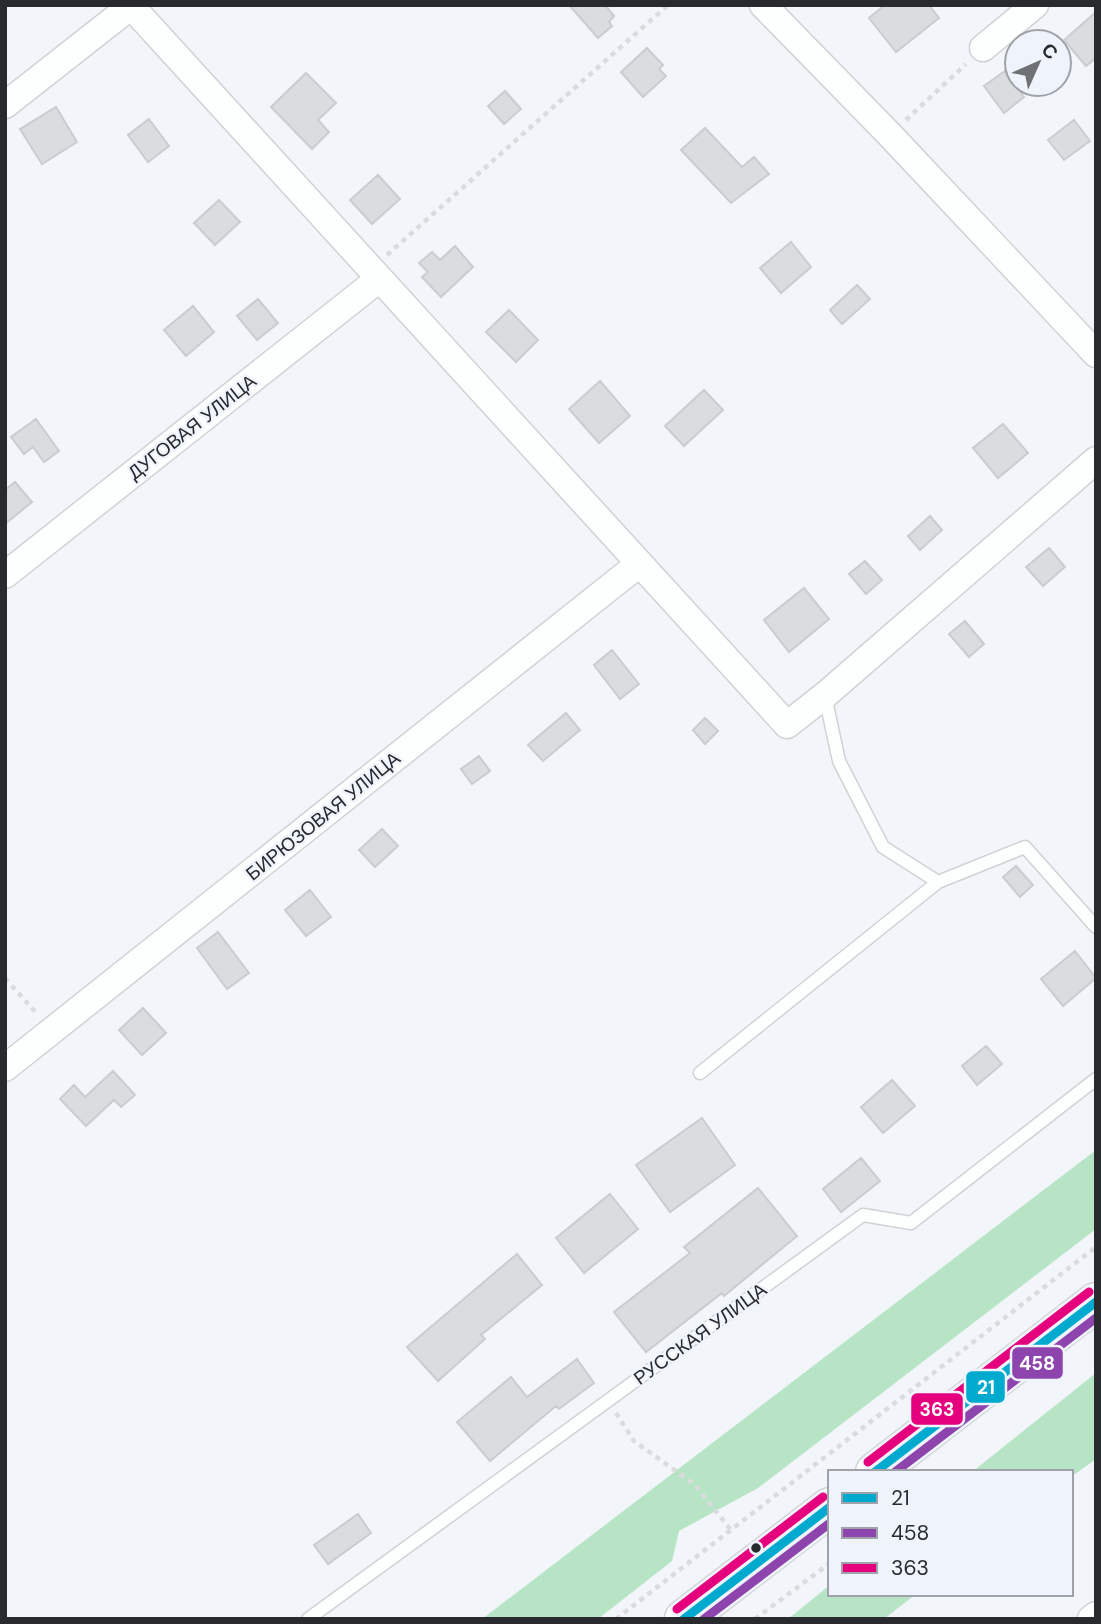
<svg xmlns="http://www.w3.org/2000/svg" width="1101" height="1624" viewBox="0 0 1101 1624" font-family="'DM Sans',sans-serif">
	<rect width="100%" height="100%" fill="#f2f5f9"/>
	<!-- green -->
	<path fill="#b8e4c6" d="M 1096,1150 L 1096,1229 L 758,1488 L 679,1531 L 672,1561 L 598,1619 L 482,1619 Z
		M 1096,1373 L 1096,1459 L 1071,1477 L 1071,1472 L 972,1472 Z
		M 830,1585 L 830,1594 L 916,1594 L 884,1619 L 788,1619 Z"/>
	<!-- building -->
	<path fill="#dadde0" stroke="#caccd0" stroke-width="2" d="M 569,5 L 605,5 L 614,16 L 609,22 L 612,26 L 598,38 Z
		M 885,5 L 929,5 L 939,18 L 896,52 L 869,18 Z
		M 1096,12 L 1096,58 L 1086,66 L 1064,40 Z
		M 647,48 L 663,65 L 659,69 L 666,76 L 643,97 L 621,72 Z
		M 1005,71 L 1024,97 L 1004,113 L 984,86 Z
		M 306,73 L 336,103 L 318,120 L 329,132 L 312,149 L 271,107 Z
		M 505,91 L 521,109 L 504,124 L 488,106 Z
		M 56,107 L 77,142 L 42,164 L 20,129 Z
		M 149,119 L 169,146 L 148,162 L 128,135 Z
		M 1074,120 L 1090,141 L 1064,160 L 1048,140 Z
		M 705,128 L 742,167 L 754,157 L 769,174 L 731,203 L 681,150 Z
		M 378,175 L 400,199 L 372,224 L 350,200 Z
		M 219,200 L 240,222 L 215,245 L 194,223 Z
		M 791,242 L 811,267 L 781,293 L 760,268 Z
		M 455,246 L 473,267 L 441,297 L 422,277 L 428,272 L 419,263 L 432,252 L 440,260 Z
		M 857,285 L 870,299 L 842,324 L 830,310 Z
		M 258,299 L 278,323 L 257,340 L 237,316 Z
		M 193,306 L 214,332 L 186,356 L 164,330 Z
		M 509,310 L 538,340 L 516,362 L 486,332 Z
		M 600,381 L 630,416 L 599,443 L 569,409 Z
		M 704,390 L 723,410 L 684,446 L 665,426 Z
		M 36,419 L 59,451 L 44,462 L 33,447 L 24,454 L 11,437 Z
		M 1003,424 L 1028,453 L 998,478 L 973,448 Z
		M 15,482 L 32,502 L 5,524 L 5,490 Z
		M 930,516 L 942,530 L 920,550 L 908,536 Z
		M 1049,548 L 1065,567 L 1043,586 L 1026,567 Z
		M 865,561 L 882,580 L 866,594 L 849,574 Z
		M 804,588 L 829,619 L 789,652 L 764,620 Z
		M 965,621 L 984,644 L 969,657 L 949,634 Z
		M 612,650 L 639,684 L 620,699 L 594,665 Z
		M 566,713 L 580,730 L 543,761 L 528,745 Z
		M 705,718 L 718,731 L 705,744 L 693,730 Z
		M 479,756 L 490,771 L 472,784 L 461,769 Z
		M 382,829 L 398,846 L 375,867 L 359,850 Z
		M 1016,866 L 1033,885 L 1020,897 L 1003,877 Z
		M 310,890 L 331,917 L 306,936 L 285,910 Z
		M 218,932 L 249,973 L 227,989 L 197,948 Z
		M 1075,951 L 1096,978 L 1063,1006 L 1041,979 Z
		M 143,1008 L 166,1033 L 142,1055 L 119,1030 Z
		M 986,1046 L 1002,1064 L 977,1085 L 962,1066 Z
		M 113,1071 L 135,1095 L 121,1107 L 114,1100 L 86,1126 L 60,1099 L 74,1085 L 85,1097 Z
		M 892,1080 L 915,1106 L 883,1133 L 861,1107 Z
		M 702,1118 L 735,1165 L 670,1212 L 636,1165 Z
		M 861,1158 L 880,1181 L 841,1212 L 823,1189 Z
		M 758,1188 L 797,1236 L 724,1296 L 722,1293 L 646,1352 L 614,1312 L 690,1253 L 684,1247 Z
		M 610,1194 L 638,1229 L 584,1273 L 556,1238 Z
		M 517,1254 L 542,1285 L 481,1335 L 485,1339 L 438,1381 L 407,1347 Z
		M 577,1359 L 594,1383 L 559,1409 L 556,1406 L 490,1461 L 457,1422 L 511,1377 L 527,1397 Z
		M 358,1514 L 371,1533 L 328,1564 L 314,1545 Z"/>
	<g fill="none" stroke-linecap="round" stroke-linejoin="round">
		<defs>
			<path id="lane" d="M 825,696 L 839,761 L 883,847 L 938,882 L 1025,847 L 1096,927
				M 700,1073 L 938,882
				M 308,1619 L 863,1215 L 911,1223 L 1096,1079"/>
			<path id="street" d="M 763,5 L 890,135 L 1096,354
				M 983,48 L 1035,5
				M 5,105 L 131,6 L 787,725 L 824,696 L 1096,460
				M 5,575 L 379,279
				M 5,1068 L 639,564
				M 1091,1619 L 1096,1615"/>
			<path id="primary" d="M 875,1472 L 1096,1302
				M 684,1619 L 830,1507"/>
		</defs>
		<!-- lane casing -->
		<use href="#lane" stroke="#d0d2d5" stroke-width="15"/>
		<!-- street casing -->
		<use href="#street" stroke="#d0d2d5" stroke-width="29"/>
		<!-- primary casing -->
		<use href="#primary" stroke="#d0d2d5" stroke-width="41"/>
		<!-- path -->
		<path stroke="#d9dbdc" stroke-width="4.5" stroke-dasharray="5 5" stroke-linecap="butt" d="M 906,120 L 966,64
			M 387,255 L 668,5
			M 5,978 L 38,1015
			M 616,1413 L 634,1441 L 694,1484 L 731,1530
			M 616,1619 L 1096,1247
			M 755,1619 L 830,1563"/>
		<!-- lane -->
		<use href="#lane" stroke="#fdfefe" stroke-width="12"/>
		<!-- street -->
		<use href="#street" stroke="#fdfefe" stroke-width="26"/>
		<!-- primary -->
		<use href="#primary" stroke="#fdfefe" stroke-width="38"/>
		<defs>
			<path id="bus-1" d="M 875,1472 L 1096,1302
				M 684,1619 L 830,1507"/>
			<path id="bus-2" d="M 895,1472 L 1096,1318
				M 704,1619 L 830,1523"/>
			<path id="bus-3" d="M 868,1462 L 1089,1292
				M 677,1609 L 823,1497"/>
		</defs>
		<!-- bus-1 casing -->
		<use href="#bus-1" stroke="#eff4fc" stroke-width="14"/>
		<!-- bus-2 casing -->
		<use href="#bus-2" stroke="#eff4fc" stroke-width="14"/>
		<!-- bus-3 casing -->
		<use href="#bus-3" stroke="#eff4fc" stroke-width="14"/>
		<!-- bus-1 -->
		<use href="#bus-1" stroke="#00a9ce" stroke-width="9"/>
		<!-- bus-2 -->
		<use href="#bus-2" stroke="#8e44ad" stroke-width="9"/>
		<!-- bus-3 -->
		<use href="#bus-3" stroke="#e5007d" stroke-width="9"/>
	</g>
	<!-- markers -->
	<circle fill="#282a2d" stroke="#eff4fc" stroke-width="2.5" cx="756" cy="1548" r="6"/>
	<g text-anchor="middle" dominant-baseline="central" stroke-width="5" stroke-linejoin="round" paint-order="stroke">
		<!-- street labels -->
		<g font-size="19" fill="#282a2d" stroke="#eff4fc">
			<text transform="translate(192 427) rotate(-38)">ДУГОВАЯ УЛИЦА</text>
			<text transform="translate(323 816) rotate(-39)">БИРЮЗОВАЯ УЛИЦА</text>
			<text transform="translate(700 1334) rotate(-36)">РУССКАЯ УЛИЦА</text>
		</g>
	</g>
	<g stroke="#eff4fc" stroke-width="2.5">
		<rect x="1011" y="1346" width="53" height="34" rx="7" fill="#8e44ad"/>
		<rect x="965" y="1370" width="41" height="34" rx="7" fill="#00a9ce"/>
		<rect x="910" y="1392" width="54" height="34" rx="7" fill="#e5007d"/>
	</g>
	<g font-size="19" text-anchor="middle" font-weight="bold" fill="#fff">
		<text x="1037" y="1370">458</text>
		<text x="986" y="1394">21</text>
		<text x="937" y="1416">363</text>
	</g>
	<!-- border -->
	<rect width="1101" height="1624" fill="none" stroke="#282a2d" stroke-width="14"/>
	<!-- legend -->
	<rect x="828" y="1470" width="245" height="126" fill="#eff4fc" stroke="#9fa3a9" stroke-width="2"/>
	<rect x="842" y="1493" width="35" height="10" fill="#00a9ce" stroke="#9fa3a9" stroke-width="2"/>
	<text x="891" y="1505" font-size="21" fill="#282a2d">21</text>
	<rect x="842" y="1528" width="35" height="10" fill="#8e44ad" stroke="#9fa3a9" stroke-width="2"/>
	<text x="891" y="1540" font-size="21" fill="#282a2d">458</text>
	<rect x="842" y="1563" width="35" height="10" fill="#e5007d" stroke="#9fa3a9" stroke-width="2"/>
	<text x="891" y="1575" font-size="21" fill="#282a2d">363</text>
	<!-- north arrow -->
	<g transform="translate(1038 63) rotate(45)"><circle r="33" fill="#eff4fc" stroke="#9fa3a9" stroke-width="2"/>
	<path d="M0-5L12 26L0 18L-12 26Z" fill="#6f7174"/>
	<text y="-10" font-size="19" font-weight="bold" text-anchor="middle" fill="#282a2d">С</text>
	</g>
</svg>
